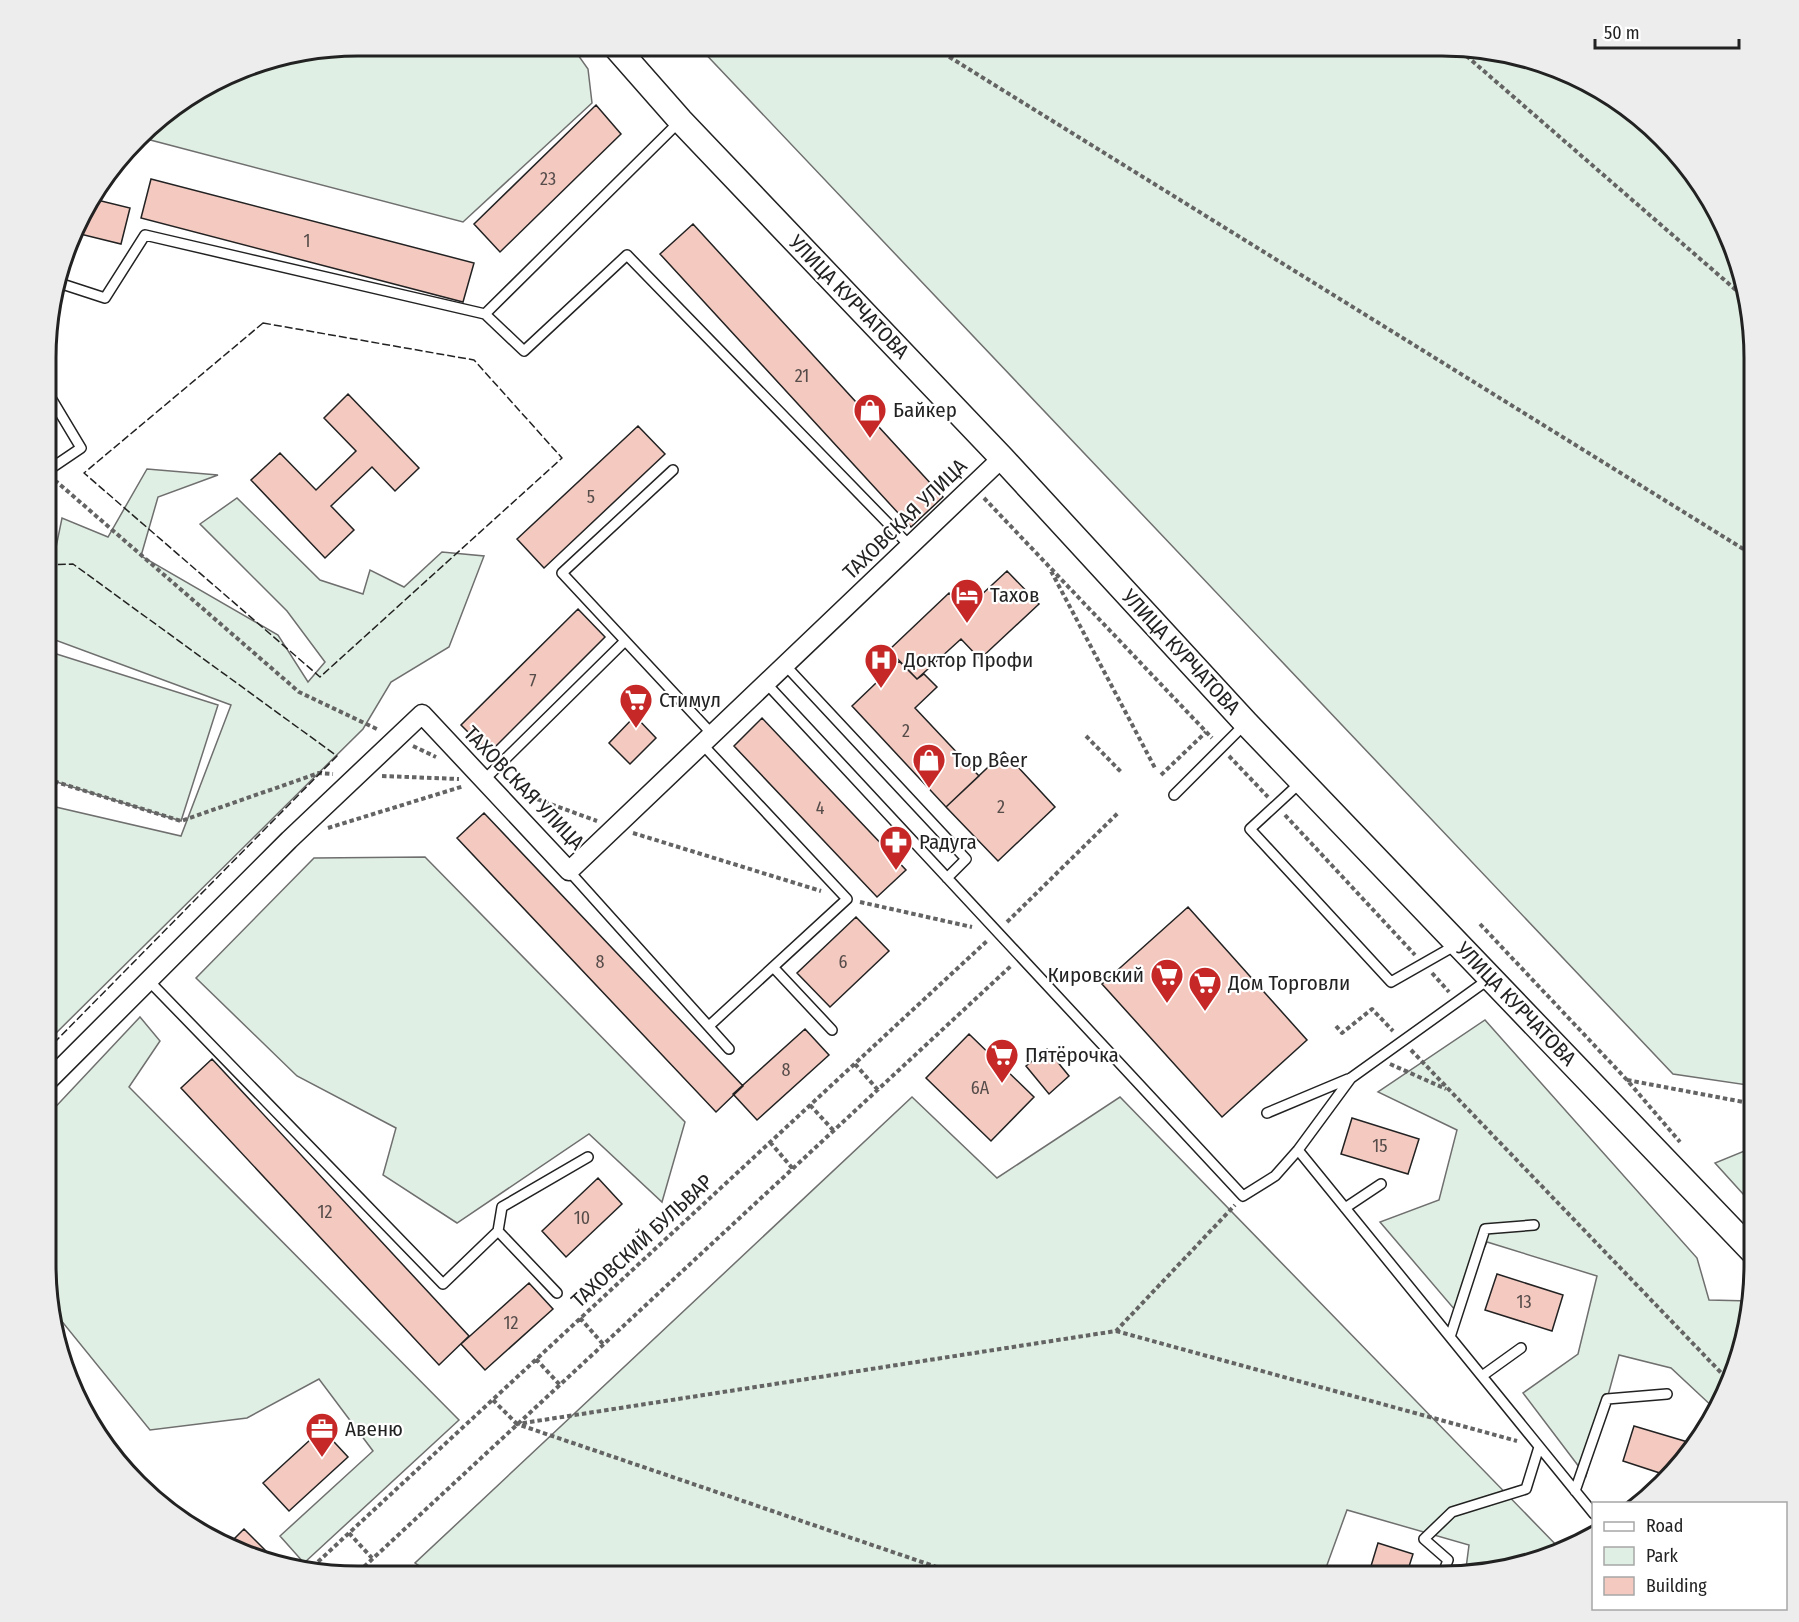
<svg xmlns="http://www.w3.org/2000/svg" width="1799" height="1622" viewBox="0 0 1799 1622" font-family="'Fira Sans Condensed',sans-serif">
	<rect width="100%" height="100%" fill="#fff"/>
	<!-- green -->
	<path fill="#e0efe3" stroke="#6f6f6f" stroke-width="1.5" d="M 358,45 L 571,45 L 588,69 L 592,103 L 463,222 L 139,137 L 152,122 L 257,62 Z
		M 697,45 L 1462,46 L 1580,77 L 1676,151 L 1730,238 L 1753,337 L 1754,1086 L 1673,1074 Z
		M 147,469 L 218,475 L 158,497 L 141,556 L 278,635 L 308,682 L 325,662 L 287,611 L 200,524 L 237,498 L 320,580 L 363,594 L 370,570 L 404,587 L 442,552 L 484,556 L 449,647 L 391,682 L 363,729 L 46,1043 L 47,805 L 181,836 L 231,705 L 47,637 L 47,591 L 62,518 L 108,537 Z
		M 47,651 L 218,705 L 181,821 L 47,779 Z
		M 425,857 L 685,1122 L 662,1202 L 589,1134 L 457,1223 L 383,1175 L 396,1128 L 297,1076 L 196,978 L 314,858 Z
		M 140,1017 L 160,1041 L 129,1087 L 459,1420 L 304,1563 L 280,1536 L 373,1451 L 319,1379 L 247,1418 L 150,1430 L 51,1308 L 46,1284 L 46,1117 Z
		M 1485,1020 L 1697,1258 L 1709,1300 L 1750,1301 L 1748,1326 L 1722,1402 L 1716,1410 L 1671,1368 L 1619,1355 L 1586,1476 L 1523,1393 L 1578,1354 L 1597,1276 L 1487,1242 L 1455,1310 L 1380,1222 L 1439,1200 L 1457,1130 L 1378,1092 Z
		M 912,1097 L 997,1178 L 1120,1097 L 1563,1552 L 1465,1576 L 1469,1545 L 1347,1510 L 1323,1576 L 436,1577 L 415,1563 Z
		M 1754,1147 L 1754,1206 L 1715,1163 Z"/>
	<!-- building -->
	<path fill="#f3c9c0" stroke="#222" stroke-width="1.5" d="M 596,105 L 621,134 L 500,252 L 474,224 Z
		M 151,179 L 474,263 L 463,302 L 141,218 Z
		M 89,198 L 130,208 L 121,244 L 76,233 L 87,202 Z
		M 693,224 L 943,497 L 911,527 L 660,254 Z
		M 48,329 L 55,331 L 48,360 Z
		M 348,394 L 419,468 L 395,491 L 372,467 L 331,506 L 354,530 L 325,558 L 251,480 L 280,453 L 316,490 L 356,451 L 324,418 Z
		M 638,426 L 665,454 L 544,568 L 517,539 Z
		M 1007,571 L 1039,604 L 980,659 L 961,639 L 917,679 L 889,650 L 949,593 L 965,610 Z
		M 578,609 L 605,637 L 489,753 L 461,725 Z
		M 899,661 L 917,679 L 924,674 L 937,687 L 915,708 L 979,776 L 946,807 L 852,706 Z
		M 635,716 L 656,738 L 630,764 L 609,743 Z
		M 762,718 L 906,870 L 877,897 L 734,746 Z
		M 1004,752 L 1055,807 L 998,861 L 946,807 Z
		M 484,813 L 743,1086 L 716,1112 L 457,838 Z
		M 1188,907 L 1307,1040 L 1222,1117 L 1102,984 Z
		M 856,917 L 889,951 L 830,1007 L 797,973 Z
		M 805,1029 L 829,1055 L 757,1120 L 733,1094 Z
		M 969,1034 L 1034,1097 L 991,1141 L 926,1078 Z
		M 1047,1049 L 1069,1076 L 1049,1094 L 1026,1066 Z
		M 212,1059 L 469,1336 L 439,1365 L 181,1088 Z
		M 1352,1118 L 1419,1139 L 1408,1174 L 1341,1154 Z
		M 598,1178 L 622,1204 L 566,1257 L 542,1231 Z
		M 1497,1274 L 1563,1295 L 1552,1331 L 1485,1310 Z
		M 529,1283 L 553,1309 L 485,1370 L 461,1344 Z
		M 1634,1426 L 1691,1443 L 1666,1475 L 1623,1461 Z
		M 322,1429 L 348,1457 L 289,1511 L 263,1483 Z
		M 244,1529 L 272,1557 L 268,1561 L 226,1547 Z
		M 1378,1543 L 1413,1554 L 1406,1576 L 1368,1576 Z"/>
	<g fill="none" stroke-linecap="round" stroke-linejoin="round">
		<defs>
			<path id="lane" d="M 59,283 L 105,298 L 145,235 L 485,314 L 679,122
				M 485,314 L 524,351 L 627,255 L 910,546
				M 673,470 L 562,573 L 712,734
				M 47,471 L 81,448 L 48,393
				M 785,665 L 966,859 L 947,878
				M 766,683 L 1243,1196 L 1275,1176 L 1298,1150 L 1351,1078 L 1489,979
				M 702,744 L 847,899 L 709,1026
				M 484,780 L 625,641
				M 1301,782 L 1250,829 L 1391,982 L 1456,945
				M 1174,795 L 1246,723
				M 569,871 L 729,1049
				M 773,967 L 832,1030
				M 149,981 L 443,1284 L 498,1231 L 502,1207 L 588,1157
				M 1267,1113 L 1348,1079
				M 1298,1150 L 1594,1514
				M 1345,1208 L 1381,1184
				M 498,1231 L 557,1293
				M 1450,1337 L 1485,1229 L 1534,1225
				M 1482,1376 L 1521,1348
				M 1575,1491 L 1607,1399 L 1667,1394
				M 1442,1576 L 1448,1560 L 1424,1539 L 1452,1512 L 1526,1489 L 1539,1447"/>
			<path id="street" d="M 46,1083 L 289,840 L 422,714 L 569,871 L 1002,458"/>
			<path id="secondary" d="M 614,45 L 680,120 L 1002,458 L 1246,723 L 1754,1253"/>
		</defs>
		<!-- lane casing -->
		<use href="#lane" stroke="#222" stroke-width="12"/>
		<!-- street casing -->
		<use href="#street" stroke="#222" stroke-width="21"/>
		<!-- secondary casing -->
		<use href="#secondary" stroke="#222" stroke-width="27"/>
		<!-- path -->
		<path stroke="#646464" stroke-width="4" stroke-dasharray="4.5 3" stroke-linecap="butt" d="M 930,45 L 1753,555
			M 1455,46 L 1744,297
			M 54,482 L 57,482 L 299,692 L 379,730
			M 984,498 L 1212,738
			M 1051,571 L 1155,768
			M 1086,736 L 1122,773
			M 413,746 L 436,757
			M 1229,756 L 1268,797
			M 1161,775 L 1206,732
			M 382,776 L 459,779
			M 47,779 L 181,821 L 319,773 L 333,774
			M 523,794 L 597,821
			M 1285,815 L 1415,955
			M 328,828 L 464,786
			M 633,833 L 821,891
			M 860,902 L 972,927
			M 1007,922 L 1119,812
			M 1480,924 L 1627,1080 L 1680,1142
			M 1432,973 L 1449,992
			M 1336,1026 L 1342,1033 L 1372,1009 L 1393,1031
			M 1411,1050 L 1729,1381
			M 855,1064 L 878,1090
			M 1390,1064 L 1446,1089
			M 1627,1080 L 1754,1104
			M 810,1105 L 834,1131
			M 770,1142 L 793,1169
			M 580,1318 L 603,1344
			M 1116,1331 L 1517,1441
			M 536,1359 L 560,1385
			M 493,1400 L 517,1424
			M 349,1533 L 372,1558
			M 307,1572 L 988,940
			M 353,1577 L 1012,965
			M 966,1577 L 517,1424 L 1116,1331 L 1235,1205"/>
		<!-- lane -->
		<use href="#lane" stroke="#fff" stroke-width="9"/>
		<!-- street -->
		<use href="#street" stroke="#fff" stroke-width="18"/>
		<!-- secondary -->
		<use href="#secondary" stroke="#fff" stroke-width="24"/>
		<!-- fence -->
		<path stroke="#222" stroke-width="1.5" stroke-dasharray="8 3" stroke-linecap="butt" d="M 263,323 L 474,360 L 562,458 L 320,677 L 84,473 Z
			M 46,1051 L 337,756 L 73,564 L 47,565"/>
	</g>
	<!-- icons -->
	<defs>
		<symbol id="shop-pin" viewBox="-11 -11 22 30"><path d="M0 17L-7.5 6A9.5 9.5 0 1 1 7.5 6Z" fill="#c62828" stroke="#fff"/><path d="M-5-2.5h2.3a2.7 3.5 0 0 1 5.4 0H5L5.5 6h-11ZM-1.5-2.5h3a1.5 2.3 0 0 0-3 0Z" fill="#fff"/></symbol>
		<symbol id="hotel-pin" viewBox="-11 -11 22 30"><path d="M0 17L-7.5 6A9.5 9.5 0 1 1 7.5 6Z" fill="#c62828" stroke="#fff"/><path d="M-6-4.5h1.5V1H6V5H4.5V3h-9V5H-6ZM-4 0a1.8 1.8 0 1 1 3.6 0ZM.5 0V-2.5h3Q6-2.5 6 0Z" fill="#fff"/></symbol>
		<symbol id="hospital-pin" viewBox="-11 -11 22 30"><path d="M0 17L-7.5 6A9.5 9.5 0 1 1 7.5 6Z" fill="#c62828" stroke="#fff"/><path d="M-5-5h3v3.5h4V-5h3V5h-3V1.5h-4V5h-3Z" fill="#fff"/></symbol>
		<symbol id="supermarket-pin" viewBox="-11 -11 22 30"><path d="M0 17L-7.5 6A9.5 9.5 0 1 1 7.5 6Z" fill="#c62828" stroke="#fff"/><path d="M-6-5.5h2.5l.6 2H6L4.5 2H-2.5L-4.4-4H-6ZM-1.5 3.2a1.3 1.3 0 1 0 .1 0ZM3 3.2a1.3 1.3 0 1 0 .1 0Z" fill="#fff"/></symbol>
		<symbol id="pharmacy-pin" viewBox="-11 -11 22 30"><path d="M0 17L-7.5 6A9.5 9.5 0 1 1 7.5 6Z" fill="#c62828" stroke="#fff"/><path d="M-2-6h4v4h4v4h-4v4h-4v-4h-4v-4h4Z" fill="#fff"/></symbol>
		<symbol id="office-pin" viewBox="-11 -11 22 30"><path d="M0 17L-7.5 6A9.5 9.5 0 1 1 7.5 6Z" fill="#c62828" stroke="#fff"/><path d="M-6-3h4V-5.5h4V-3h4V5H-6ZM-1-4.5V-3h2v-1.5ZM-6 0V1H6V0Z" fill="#fff"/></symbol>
	</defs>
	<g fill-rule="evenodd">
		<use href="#shop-pin" x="851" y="391" width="38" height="52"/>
		<use href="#hotel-pin" x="948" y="576" width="38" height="52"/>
		<use href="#hospital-pin" x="862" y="641" width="38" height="52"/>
		<use href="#supermarket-pin" x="617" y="681" width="38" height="52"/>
		<use href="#shop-pin" x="910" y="741" width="38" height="52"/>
		<use href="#pharmacy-pin" x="877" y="823" width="38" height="52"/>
		<use href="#supermarket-pin" x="1148" y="956" width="38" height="52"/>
		<use href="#supermarket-pin" x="1186" y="964" width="38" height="52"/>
		<use href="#supermarket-pin" x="983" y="1036" width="38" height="52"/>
		<use href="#office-pin" x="303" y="1410" width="38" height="52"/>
	</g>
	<g text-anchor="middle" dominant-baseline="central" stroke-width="4.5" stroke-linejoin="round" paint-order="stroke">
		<!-- number labels -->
		<g font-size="18" fill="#564c4a">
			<text x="548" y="179">23</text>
			<text x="307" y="241">1</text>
			<text x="802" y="376">21</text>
			<text x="591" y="497">5</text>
			<text x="533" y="681">7</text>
			<text x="906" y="731">2</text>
			<text x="1001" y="807">2</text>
			<text x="820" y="808">4</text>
			<text x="600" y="962">8</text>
			<text x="843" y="962">6</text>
			<text x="786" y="1070">8</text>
			<text x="980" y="1088">6А</text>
			<text x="1380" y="1146">15</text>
			<text x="325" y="1212">12</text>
			<text x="582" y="1218">10</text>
			<text x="1524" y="1302">13</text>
			<text x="511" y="1323">12</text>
		</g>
		<!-- street labels -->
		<g font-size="21" fill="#222" stroke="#fff">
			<text transform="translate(849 297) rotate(46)">УЛИЦА КУРЧАТОВА</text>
			<text transform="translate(905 519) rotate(-44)">ТАХОВСКАЯ УЛИЦА</text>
			<text transform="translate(1181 652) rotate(47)">УЛИЦА КУРЧАТОВА</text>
			<text transform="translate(524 788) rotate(46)">ТАХОВСКАЯ УЛИЦА</text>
			<text transform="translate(1516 1004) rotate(46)">УЛИЦА КУРЧАТОВА</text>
			<text transform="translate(642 1241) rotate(-43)">ТАХОВСКИЙ БУЛЬВАР</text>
		</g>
		<!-- poi labels -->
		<g font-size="21" fill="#222" stroke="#fff" text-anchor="start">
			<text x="893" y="410">Байкер</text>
			<text x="990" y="595">Тахов</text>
			<text x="904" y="660">Доктор Профи</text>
			<text x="659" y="700">Стимул</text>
			<text x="952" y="760">Top Beer</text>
			<text x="919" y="842">Радуга</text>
			<text x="1144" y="975" text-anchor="end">Кировский</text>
			<text x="1228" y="983">Дом Торговли</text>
			<text x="1025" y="1055">Пятёрочка</text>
			<text x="345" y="1429">Авеню</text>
		</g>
	</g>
	<!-- crop -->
	<path d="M0 0H1799V1622H0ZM358 56H1442A302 302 0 0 1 1744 358V1264A302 302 0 0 1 1442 1566H358A302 302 0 0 1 56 1264V358A302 302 0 0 1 358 56Z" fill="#ededed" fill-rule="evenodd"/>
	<path fill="none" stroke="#222" stroke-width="3" d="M358 56H1442A302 302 0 0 1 1744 358V1264A302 302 0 0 1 1442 1566H358A302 302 0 0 1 56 1264V358A302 302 0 0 1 358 56Z"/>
	<!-- legend -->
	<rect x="1592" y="1502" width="195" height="108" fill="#ffffff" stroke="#a7a7a7" stroke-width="1.5"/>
	<rect x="1604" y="1522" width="30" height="9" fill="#ffffff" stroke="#a7a7a7" stroke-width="1.5"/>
	<text x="1646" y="1532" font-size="18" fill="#222222">Road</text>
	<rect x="1604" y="1547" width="30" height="18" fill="#e0efe3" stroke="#a7a7a7" stroke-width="1.5"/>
	<text x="1646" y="1562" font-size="18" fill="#222222">Park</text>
	<rect x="1604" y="1577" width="30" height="18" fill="#f3c9c0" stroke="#a7a7a7" stroke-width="1.5"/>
	<text x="1646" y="1592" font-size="18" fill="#222222">Building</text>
	<!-- scale -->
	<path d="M1595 39v9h144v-9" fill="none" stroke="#222222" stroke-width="3"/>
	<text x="1604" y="39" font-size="18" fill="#222222" stroke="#ffffff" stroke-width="4.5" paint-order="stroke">50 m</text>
</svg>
